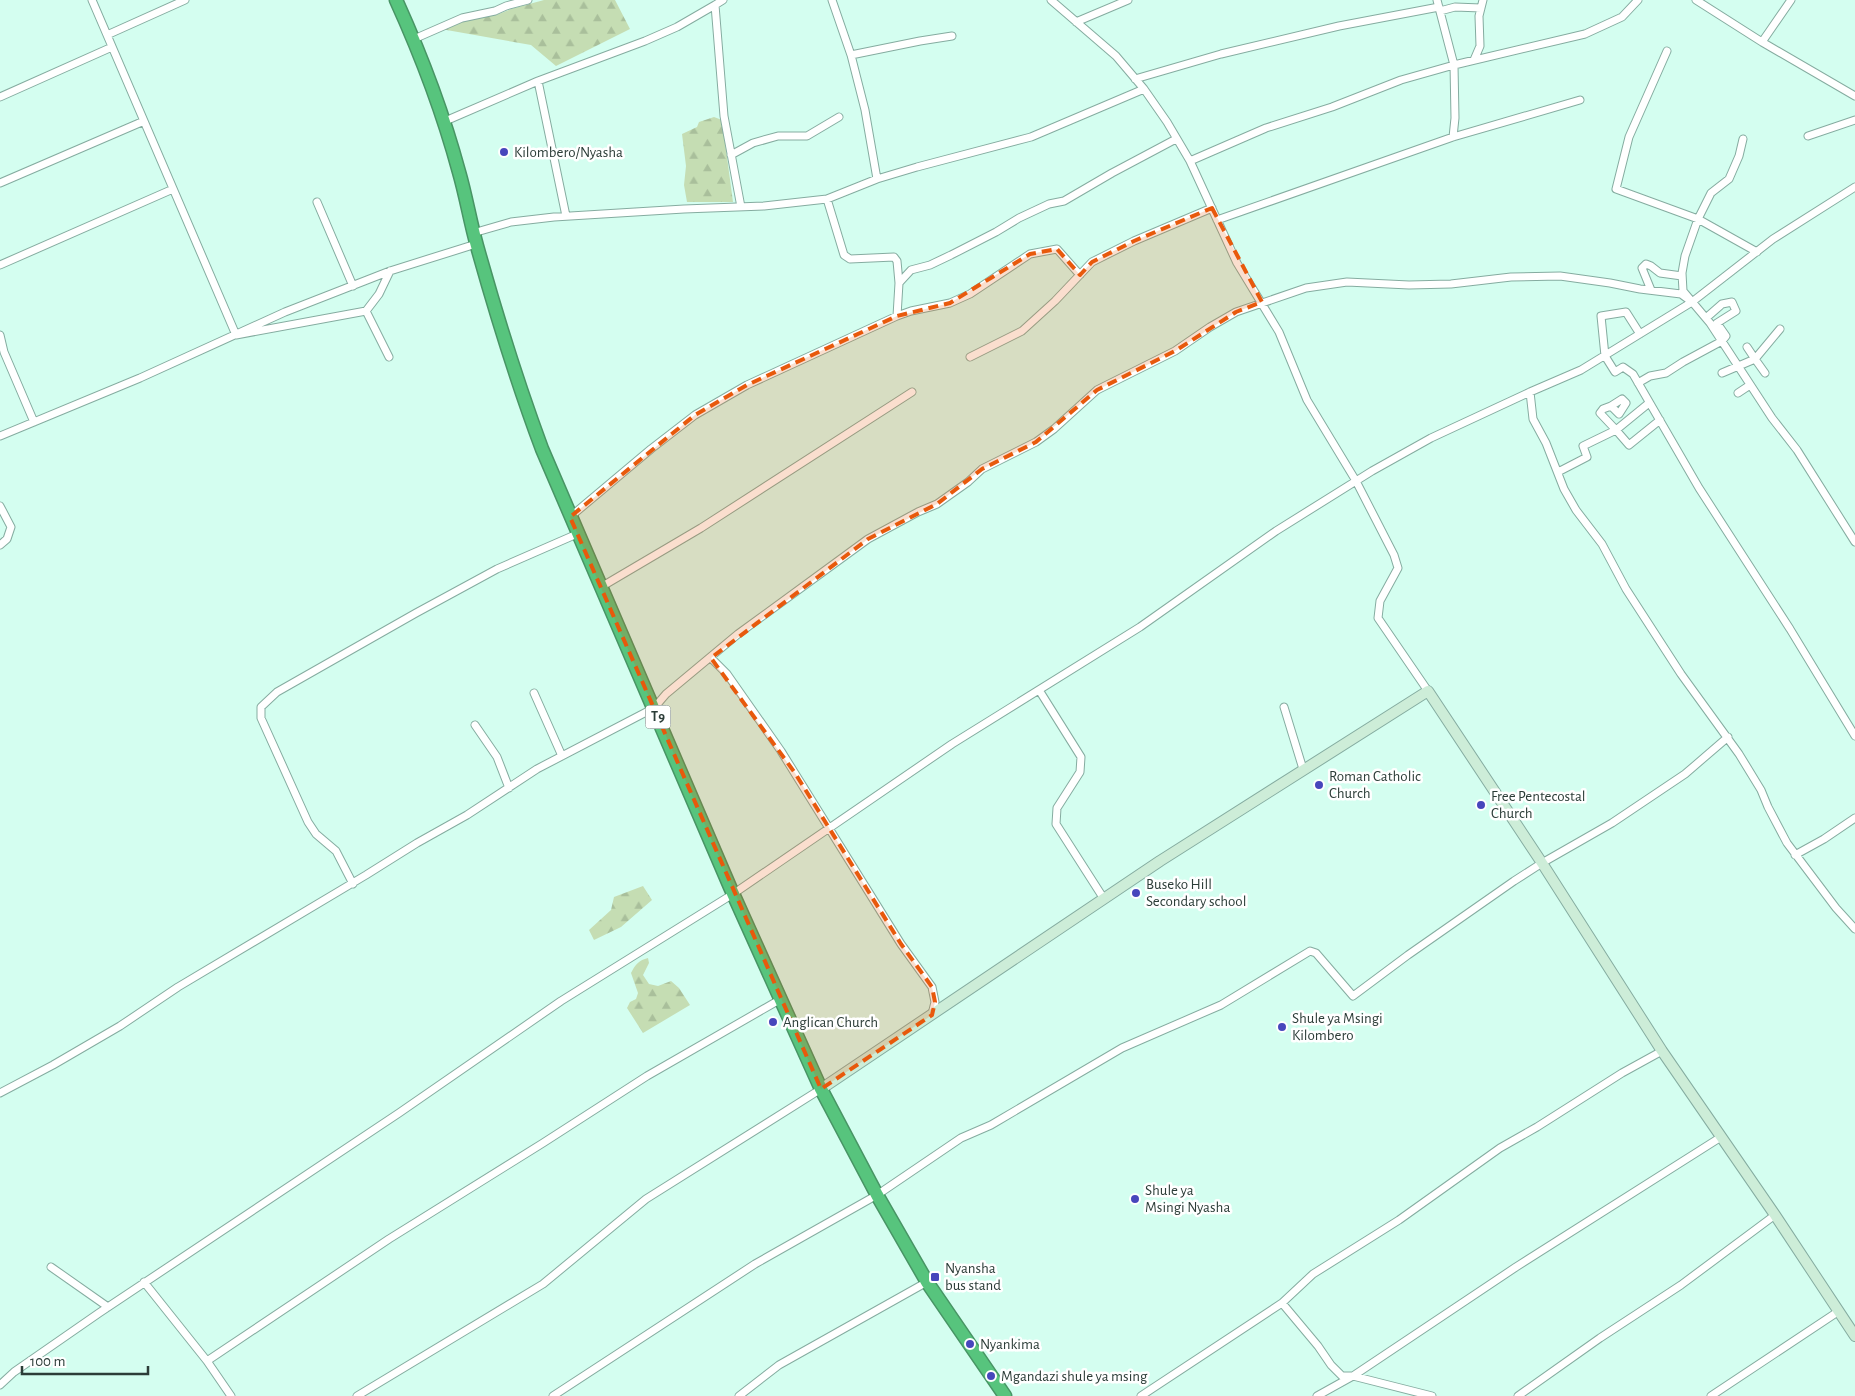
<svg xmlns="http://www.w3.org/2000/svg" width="1855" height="1396" viewBox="0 0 1855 1396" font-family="'Alegreya Sans',sans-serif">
	<defs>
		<pattern id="forest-firs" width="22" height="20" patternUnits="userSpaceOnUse" patternTransform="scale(1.25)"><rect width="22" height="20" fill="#c5ddb3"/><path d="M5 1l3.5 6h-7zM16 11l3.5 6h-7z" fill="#a9bf9b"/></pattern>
	</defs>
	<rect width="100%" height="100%" fill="#d4fef0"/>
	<!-- forest -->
	<path fill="url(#forest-firs)" d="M 544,0 L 615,0 L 630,29 L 556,66 L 531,45 L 441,29 L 474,17 L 499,14 L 511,9 Z
		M 714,117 L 722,120 L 733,202 L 687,202 L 684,185 L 686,166 L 682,134 L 697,127 L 699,122 Z
		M 643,886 L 652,900 L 621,927 L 594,940 L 589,930 L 611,910 L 614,897 Z
		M 648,958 L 649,963 L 643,975 L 649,984 L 658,986 L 671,981 L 679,988 L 690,1005 L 643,1033 L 627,1008 L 630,1002 L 636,999 L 638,993 L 631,973 C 635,965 639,960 648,958 Z"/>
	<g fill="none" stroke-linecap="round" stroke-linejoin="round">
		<defs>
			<path id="street" d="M 92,0 L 236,335 L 366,311 L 379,294 L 390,271
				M 723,0 L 715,5 L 724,116 L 741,207
				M 832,0 L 851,55 L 865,110 L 877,179
				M 1051,0 L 1116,56 L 1144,89 L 1167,122 L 1190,161 L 1237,263 L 1279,332 L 1307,400 L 1356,481 L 1394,555 L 1398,568 L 1380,601 L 1378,618 L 1428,691
				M 1437,0 L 1454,65 L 1455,118 L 1453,137
				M 1696,0 L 1762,42 L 1855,96
				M 1440,11 L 1455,7 L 1481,8
				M 1076,22 L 1128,0
				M 107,35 L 185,0
				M 414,39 L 462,18 L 495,11 L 506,6 L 528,0
				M 1762,42 L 1791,0
				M 1667,51 L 1629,137 L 1616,189 L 1698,219 L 1757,252
				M 851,55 L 920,41 L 952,36
				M 1474,60 L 1480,46 L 1479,16 L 1483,0
				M 1135,79 L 1221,54 L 1339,26 L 1439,7
				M 538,81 L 566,216
				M 0,97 L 112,47
				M 443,122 L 538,81 L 645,41 L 677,27 L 715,5
				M 1808,136 L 1855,120
				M 1743,139 L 1739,156 L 1729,179 L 1711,193 L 1698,219 L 1685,256 L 1682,273 L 1683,291 L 1710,323 L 1772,418 L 1797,450 L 1855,542
				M 731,155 L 753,143 L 778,136 L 807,136 L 839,117
				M 1190,161 L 1266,128 L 1332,107 L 1401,80 L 1454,65 L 1585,34 L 1622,17 L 1638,0
				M 0,183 L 144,121
				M 827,199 L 844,255 L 850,259 L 894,257 L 897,261 L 899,283
				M 317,202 L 353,286
				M 1217,220 L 1453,137 L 1580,100
				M 473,233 L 511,222 L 554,217 L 684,209 L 764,206 L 827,199 L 877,179 L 917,167 L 1031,137 L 1144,89
				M 0,265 L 173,189
				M 1651,290 L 1642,268 L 1646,264 L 1651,266 L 1660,273 L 1682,276
				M 366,311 L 389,357
				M 897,316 L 899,283 L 911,270 L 930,265 L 951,255 L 996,232 L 1019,218 L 1049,204 L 1064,201 L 1112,173 L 1176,139
				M 1640,334 L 1626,312 L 1601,316 L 1605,356 L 1615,372 L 1623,367 L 1633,374 L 1699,488 L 1790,629 L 1855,736
				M 0,335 L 4,352 L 34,422
				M 970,357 L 1022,331 L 1055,301 L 1092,262 L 1134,241 L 1212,208
				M 1722,373 L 1755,359 L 1747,347
				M 1765,373 L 1755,359 L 1780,329
				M 1638,383 L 1650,376 L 1666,373 L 1683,362 L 1722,341 L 1726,336 L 1717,323 L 1736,311 L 1732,302 L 1722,304 L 1706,318
				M 1530,392 L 1533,419 L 1546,443 L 1564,489 L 1576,510 L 1602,544 L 1626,589 L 1681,674 L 1739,754 L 1761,790 L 1768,807 L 1787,843 L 1836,908 L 1855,929
				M 1738,393 L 1750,385
				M 1611,406 L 1619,414 L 1626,403 L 1622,399 L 1611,406 L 1603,409 L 1600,413 L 1616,430 L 1649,403
				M 0,436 L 140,378 L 285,312 L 390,271 L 476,244
				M 1558,472 L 1587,457 L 1583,446 L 1616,430 L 1629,445 L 1660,420
				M 0,506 L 11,527 L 7,539 L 0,545
				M 570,517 L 651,449 L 695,415 L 747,385 L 897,316 L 911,311 L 950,303 L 970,294 L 1030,254 L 1057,249 L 1080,275
				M 601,587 L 701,528 L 912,392
				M 711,658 L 727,674 L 781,751 L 901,944 L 932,987 L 935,1002 L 932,1014
				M 1039,690 L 1081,757 L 1080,772 L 1057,808 L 1056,824 L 1104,899
				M 534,693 L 562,756
				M 1284,707 L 1303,769
				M 475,725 L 497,757 L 509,788
				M 1795,855 L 1824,839 L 1855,818
				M 353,884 L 336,851 L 316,834 L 308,822 L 261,718 L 261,707 L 277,692 L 416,613 L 497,569 L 577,534
				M 0,1093 L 53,1065 L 120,1026 L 178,987 L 366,875 L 417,843 L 467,815 L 537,769 L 654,708 L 666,694 L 738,634 L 868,539 L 918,512 L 937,504 L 968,482 L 982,469 L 1036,442 L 1054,429 L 1097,390 L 1175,351 L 1210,327 L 1236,312 L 1306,288 L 1347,282 L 1409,285 L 1451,284 L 1511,277 L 1560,276 L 1610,283 L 1640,289 L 1681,294 L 1692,302
				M 51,1267 L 108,1307
				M 144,1282 L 207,1361 L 231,1396
				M 1282,1303 L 1318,1346 L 1331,1365 L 1342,1376 L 1353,1376 L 1432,1396
				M 207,1361 L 389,1239 L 543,1143 L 647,1076 L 781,999
				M 0,1385 L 14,1372 L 99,1313 L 399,1113 L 561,1001 L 733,894 L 952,744 L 1140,627 L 1276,531 L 1372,471 L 1431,438 L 1530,392 L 1581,370 L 1692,302 L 1773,239 L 1855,187
				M 357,1396 L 543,1284 L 646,1199 L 821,1089
				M 553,1396 L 755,1264 L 877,1195 L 961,1138 L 991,1125 L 1122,1048 L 1221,1005 L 1310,951 L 1316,953 L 1353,996 L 1408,955 L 1514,881 L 1542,863 L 1612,823 L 1685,774 L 1728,737
				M 739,1396 L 779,1365 L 927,1282
				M 1141,1396 L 1282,1303 L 1313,1274 L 1399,1220 L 1500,1148 L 1537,1127 L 1622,1073 L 1662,1051
				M 1317,1396 L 1353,1376 L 1516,1267 L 1721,1137
				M 1518,1396 L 1600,1338 L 1681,1285 L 1775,1215
				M 1711,1396 L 1839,1311"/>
			<path id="secondary" d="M 821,1089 L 1160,861 L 1428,691 L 1542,863 L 1662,1051 L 1775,1215 L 1855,1336"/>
			<path id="highway" d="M 396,0 C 421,55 443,113 459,172 C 466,196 470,221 477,246 C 496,314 517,382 542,449 L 730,887 L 821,1089 L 877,1195 L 927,1282 L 1005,1396"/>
		</defs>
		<!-- street casing -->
		<use href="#street" stroke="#85aca0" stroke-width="9"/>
		<!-- secondary casing -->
		<use href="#secondary" stroke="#85aca0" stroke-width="12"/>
		<!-- highway casing -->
		<use href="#highway" stroke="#489565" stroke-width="15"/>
		<!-- street -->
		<use href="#street" stroke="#fff" stroke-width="7"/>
		<!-- secondary -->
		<use href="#secondary" stroke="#cdedd8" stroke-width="10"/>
		<!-- highway -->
		<use href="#highway" stroke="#57c47d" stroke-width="12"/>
	</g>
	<!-- marked area -->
	<path fill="#e8590c" fill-opacity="0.2" stroke="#e8590c" stroke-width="4" stroke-dasharray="10 6" stroke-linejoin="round" d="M 1212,208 L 1262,302 L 1236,312 L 1175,351 L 1097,390 L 1036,442 L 982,469 L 937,504 L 868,539 L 711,658 L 795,773 L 901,944 L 932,987 L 935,1002 L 932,1015 L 821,1089 L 570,517 L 695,415 L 747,385 L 897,316 L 950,303 L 1030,254 L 1057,249 L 1080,275 L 1092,262 L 1134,241 Z"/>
	<!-- markers -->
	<g fill="#4746bc" stroke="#fff" stroke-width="2">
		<circle cx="504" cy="152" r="5"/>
		<circle cx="1319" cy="785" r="5"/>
		<circle cx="1481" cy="805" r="5"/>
		<circle cx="1136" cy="893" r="5"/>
		<circle cx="773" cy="1022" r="5"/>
		<circle cx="1282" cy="1027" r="5"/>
		<circle cx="1135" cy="1199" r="5"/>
		<rect x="930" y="1272" width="10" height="10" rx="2.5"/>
		<circle cx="970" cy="1344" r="5"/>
		<circle cx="991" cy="1376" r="5"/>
	</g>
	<g text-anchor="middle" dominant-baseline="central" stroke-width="5" stroke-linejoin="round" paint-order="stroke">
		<!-- shield labels -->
		<rect fill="#fff" stroke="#6b7774" stroke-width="1" x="645.5" y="705.5" width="25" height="23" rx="4"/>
		<g font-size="14" font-weight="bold" fill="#2c3d38">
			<text x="658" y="717">T9</text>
		</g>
		<!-- poi labels -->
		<g font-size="15" fill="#2c3d38" stroke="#fff" text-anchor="start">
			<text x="514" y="152">Kilombero/Nyasha</text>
			<text x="1329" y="776">Roman Catholic<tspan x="1329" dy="17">Church</tspan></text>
			<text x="1491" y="796">Free Pentecostal<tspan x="1491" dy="17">Church</tspan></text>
			<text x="1146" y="884">Buseko Hill<tspan x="1146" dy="17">Secondary school</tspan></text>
			<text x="1292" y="1018">Shule ya Msingi<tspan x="1292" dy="17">Kilombero</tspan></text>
			<text x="783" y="1022">Anglican Church</text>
			<text x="1145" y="1190">Shule ya<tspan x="1145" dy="17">Msingi Nyasha</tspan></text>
			<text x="945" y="1268">Nyansha<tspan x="945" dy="17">bus stand</tspan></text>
			<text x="980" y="1344">Nyankima</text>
			<text x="1001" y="1376">Mgandazi shule ya msing</text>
		</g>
	</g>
	<!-- scale -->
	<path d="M22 1366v8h126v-8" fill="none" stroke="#2c3d38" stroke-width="2.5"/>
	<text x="30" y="1366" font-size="15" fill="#2c3d38" stroke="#ffffff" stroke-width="4" paint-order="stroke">100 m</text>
</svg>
